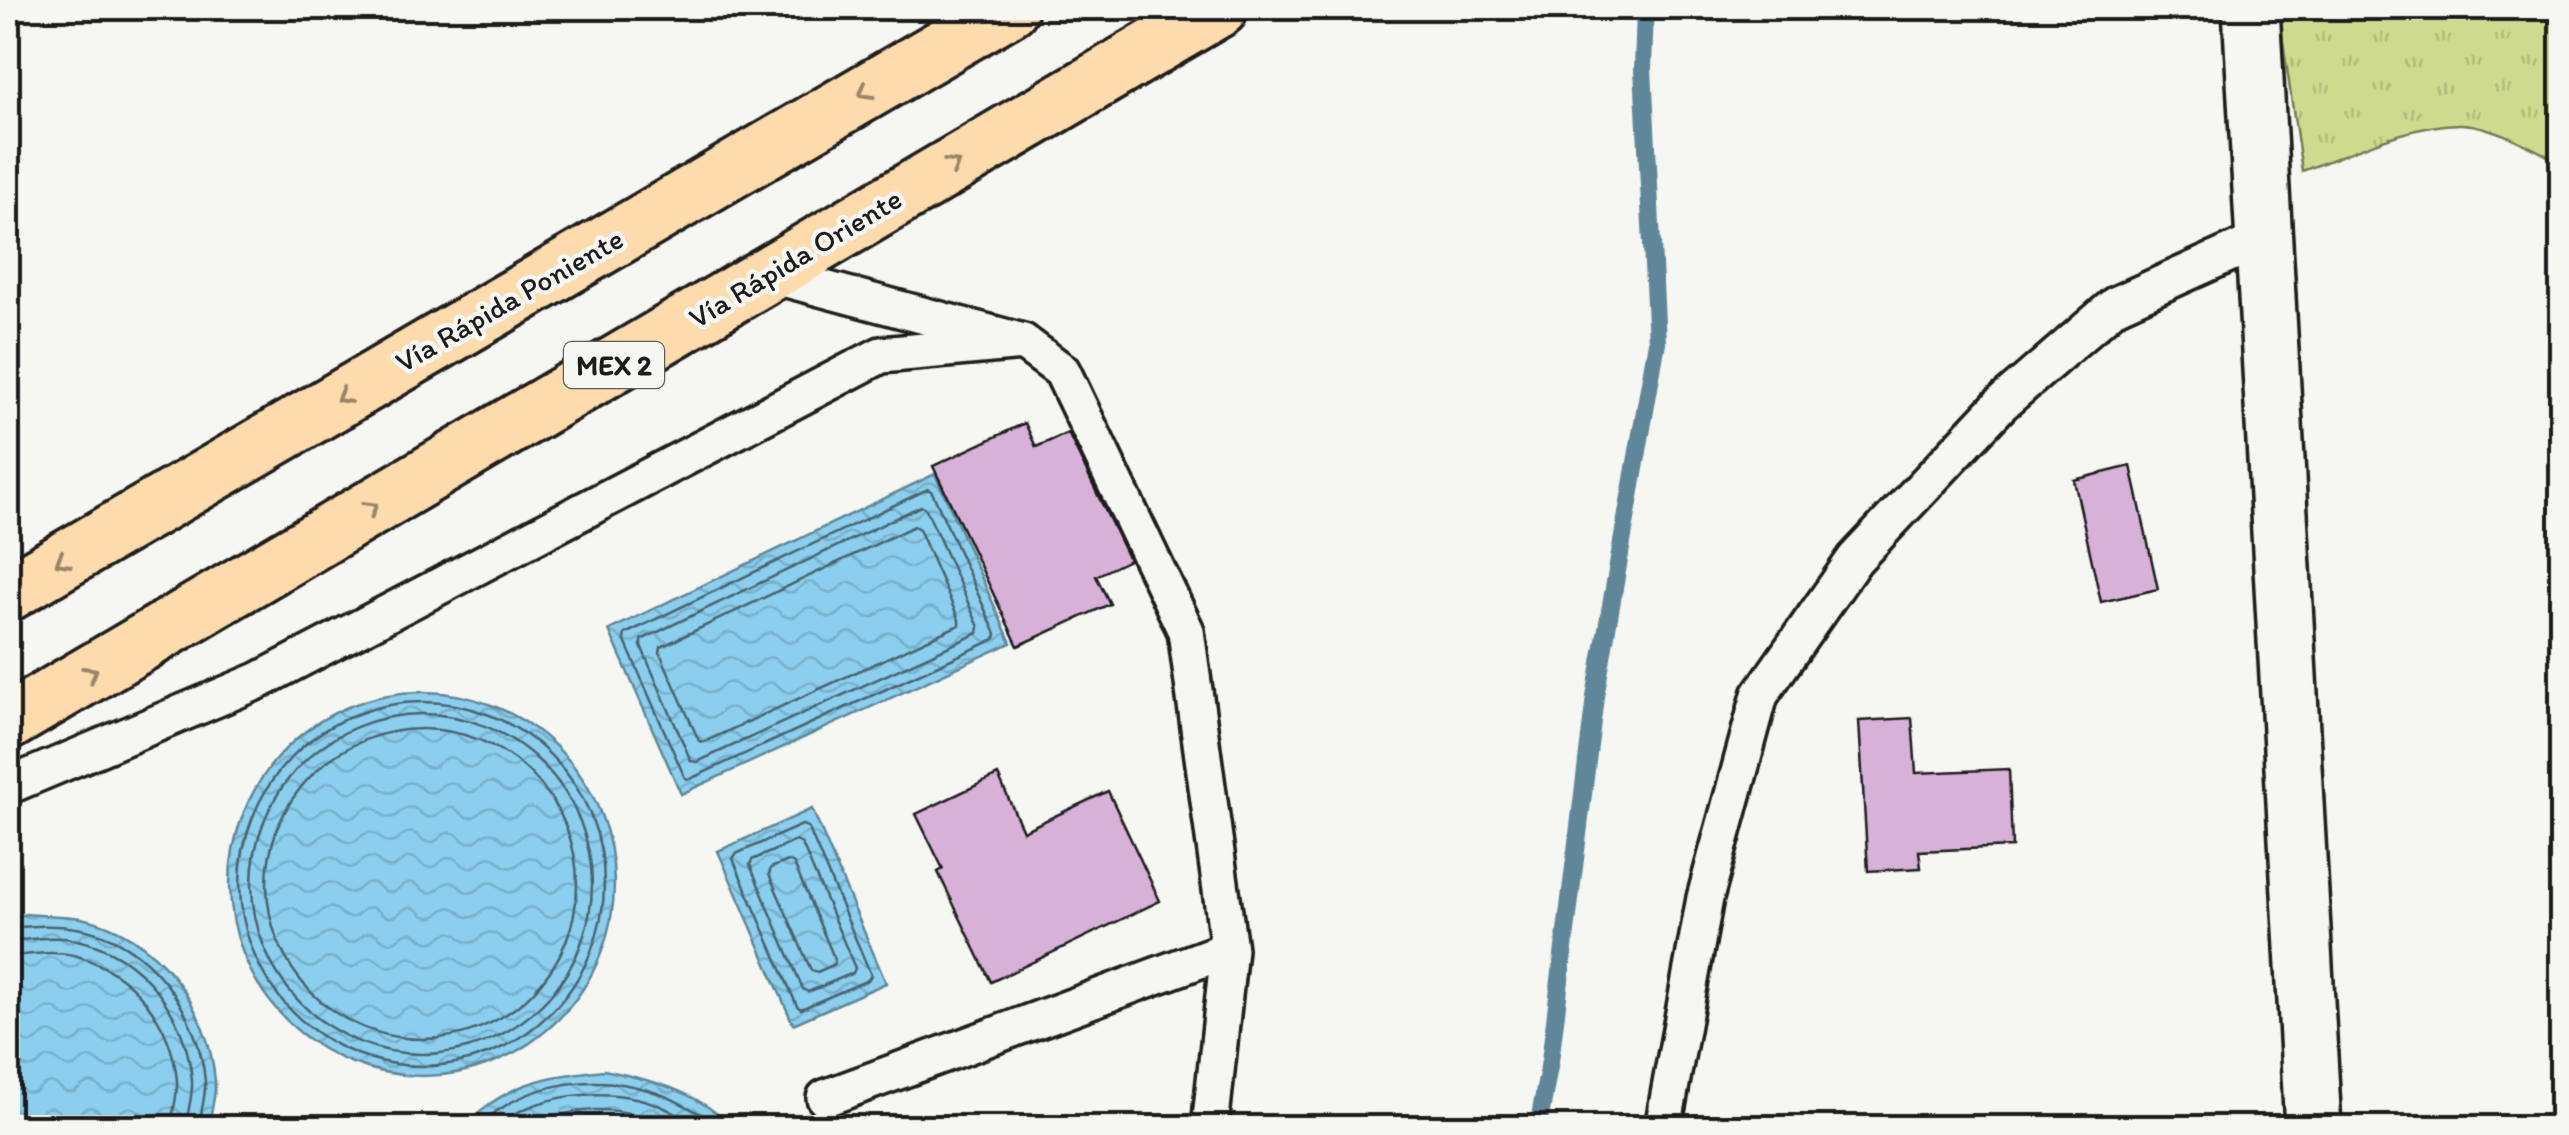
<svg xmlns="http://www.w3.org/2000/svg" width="2569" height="1135" viewBox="0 0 2569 1135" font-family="Itim,sans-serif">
	<defs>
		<pattern id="grass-tufts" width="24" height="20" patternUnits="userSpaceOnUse" patternTransform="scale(2.5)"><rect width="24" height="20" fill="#cedb8e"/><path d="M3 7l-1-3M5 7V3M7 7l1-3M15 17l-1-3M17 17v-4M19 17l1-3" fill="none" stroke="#b0bb7a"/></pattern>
		<pattern id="water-waves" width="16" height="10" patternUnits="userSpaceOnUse" patternTransform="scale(2.5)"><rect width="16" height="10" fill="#8bceed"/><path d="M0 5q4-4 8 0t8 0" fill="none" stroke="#77b0cb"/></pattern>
	</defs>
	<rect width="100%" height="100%" fill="#f6f6f2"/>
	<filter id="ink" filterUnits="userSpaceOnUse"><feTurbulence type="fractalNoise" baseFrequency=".01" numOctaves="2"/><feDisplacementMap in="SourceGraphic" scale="20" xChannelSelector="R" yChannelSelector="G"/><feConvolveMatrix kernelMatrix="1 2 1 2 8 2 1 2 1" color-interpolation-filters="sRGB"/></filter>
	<g filter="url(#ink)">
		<!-- grass -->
		<path fill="url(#grass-tufts)" stroke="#757c55" stroke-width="2.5" d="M 2278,8 L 2561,8 L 2561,163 C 2534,149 2491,124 2460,124 C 2406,125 2352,153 2302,171 Z"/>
		<!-- water -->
		<path fill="url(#water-waves)" stroke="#5f8799" stroke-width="2.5" d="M 935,474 L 1011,643 L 681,794 L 609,630 Z
			M230 884a192 192 0 1 1 384 0a192 192 0 1 1-384 0Z
			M 812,809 L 886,983 L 793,1024 L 718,851 Z
			M 26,914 C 44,916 63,915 81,918 C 157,933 209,1007 215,1081 C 216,1096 211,1113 208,1127 L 8,1127 L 8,919 Z
			M 604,1070 C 651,1080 697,1090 731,1127 L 462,1127 C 509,1082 542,1077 604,1070 Z"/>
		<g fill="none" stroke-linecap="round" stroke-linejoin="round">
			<!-- shore -->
			<path stroke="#486370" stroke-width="2.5" d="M 928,489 L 932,492 L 996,634 L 995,639 L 690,779 L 685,778 L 624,639 L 625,634 Z
				M 921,506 L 926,509 L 979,627 L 978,633 L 697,762 L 691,761 L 641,646 L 641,640 Z
				M 914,526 L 919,529 L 959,620 L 959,625 L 704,742 L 699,741 L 660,653 L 661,647 Z
				M240 884a182 182 0 1 1 364 0a182 182 0 1 1-364 0Z
				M252 884a170 170 0 1 1 340 0a170 170 0 1 1-340 0Z
				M267 884a155 155 0 1 1 310 0a155 155 0 1 1-310 0Z
				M 802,825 L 808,827 L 871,975 L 868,980 L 801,1009 L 797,1006 L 733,859 L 736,854 Z
				M 796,841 L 802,844 L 855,968 L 853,973 L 808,992 L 803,989 L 750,865 L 752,860 Z
				M 788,861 L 794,864 L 835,960 L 833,965 L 817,972 L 811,970 L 769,874 L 771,868 Z
				M 8,928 C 31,926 53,924 76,928 C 148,938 200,1013 205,1082 C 206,1097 200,1113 199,1128
				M 8,941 C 30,940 54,935 77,940 C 143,954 187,1017 192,1081 C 193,1096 187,1112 186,1128
				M 8,956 C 30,955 54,950 77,956 C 134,973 172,1023 177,1081 C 178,1096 172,1112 171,1128
				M 476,1128 C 532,1074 620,1069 686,1106 C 697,1112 709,1118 718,1128
				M 494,1128 C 533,1093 611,1085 658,1105 C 672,1110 685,1120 699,1128
				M 524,1128 C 571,1106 622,1102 668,1128"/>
			<!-- stream -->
			<path stroke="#5f8799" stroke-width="18" d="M 1538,1128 L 1550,1061 L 1595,697 L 1657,342 L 1643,69 L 1645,8"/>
		</g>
		<!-- building -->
		<path fill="#d8b1d8" stroke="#1c1c1c" stroke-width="2.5" d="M 1025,423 L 1036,447 L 1068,433 L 1129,560 L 1096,576 L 1110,604 L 1018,646 L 933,466 Z
			M 2131,466 L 2158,589 L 2101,602 L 2074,480 Z
			M 1912,718 L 1916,773 L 2009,769 L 2012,847 L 1919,851 L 1921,868 L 1868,871 L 1859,721 Z
			M 998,775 L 1023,831 L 1108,791 L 1160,901 L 991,982 L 938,872 L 943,869 L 916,814 Z"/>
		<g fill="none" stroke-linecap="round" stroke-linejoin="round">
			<defs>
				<path id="service" d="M 768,274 L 1023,342 L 1062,371 L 1186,631 L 1229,949 L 1210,1128
					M 8,786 L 258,681 L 881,355 L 1023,342
					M 825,1098 L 1229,949
					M 1663,1128 L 1705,898 L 1760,695 L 1855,559 L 2001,404 L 2115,305 L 2264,238"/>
				<path id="minor" d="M 2251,8 L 2313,1128"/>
				<path id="trunk" d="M 8,593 L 1010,8
					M 8,722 L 1220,8"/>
			</defs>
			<!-- service casing -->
			<use href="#service" stroke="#1c1c1c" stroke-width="42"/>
			<!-- minor casing -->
			<use href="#minor" stroke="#1c1c1c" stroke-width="62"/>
			<!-- trunk casing -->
			<use href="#trunk" stroke="#1c1c1c" stroke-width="62"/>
			<!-- service -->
			<use href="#service" stroke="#f6f6f2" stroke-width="35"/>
			<!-- minor -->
			<use href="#minor" stroke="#f6f6f2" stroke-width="55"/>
			<!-- trunk -->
			<use href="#trunk" stroke="#fedbac" stroke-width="55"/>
		</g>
		<!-- one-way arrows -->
		<defs><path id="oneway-chevron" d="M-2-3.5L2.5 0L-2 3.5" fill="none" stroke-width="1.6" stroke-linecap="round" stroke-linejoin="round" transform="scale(2.5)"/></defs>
		<g stroke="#98856b">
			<use href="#oneway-chevron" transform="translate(865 92) rotate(150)"/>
			<use href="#oneway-chevron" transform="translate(953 165) rotate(-31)"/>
			<use href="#oneway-chevron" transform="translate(343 397) rotate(150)"/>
			<use href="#oneway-chevron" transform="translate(371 508) rotate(-31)"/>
			<use href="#oneway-chevron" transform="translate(62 561) rotate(150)"/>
			<use href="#oneway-chevron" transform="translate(91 673) rotate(-31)"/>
		</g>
	</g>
	<g text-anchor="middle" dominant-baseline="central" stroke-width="9" stroke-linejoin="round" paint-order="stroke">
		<!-- shield labels -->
		<rect fill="#f6f6f2" stroke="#5d5d5c" stroke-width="2.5" x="564" y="342" width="100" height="46" rx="8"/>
		<g font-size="28" font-weight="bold" fill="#1c1c1c">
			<text x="614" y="365">MEX 2</text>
		</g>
		<!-- street labels -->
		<g font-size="30" fill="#1c1c1c" stroke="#f6f6f2">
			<text transform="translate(795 258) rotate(-31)">Vía Rápida Oriente</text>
			<text transform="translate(509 300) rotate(-30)">Vía Rápida Poniente</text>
		</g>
	</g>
	<!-- margin -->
	<rect width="2569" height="1135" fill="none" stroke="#f6f6f2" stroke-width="40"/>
	<rect x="20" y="20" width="2529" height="1095" fill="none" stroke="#1c1c1c" stroke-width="4" filter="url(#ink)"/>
</svg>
